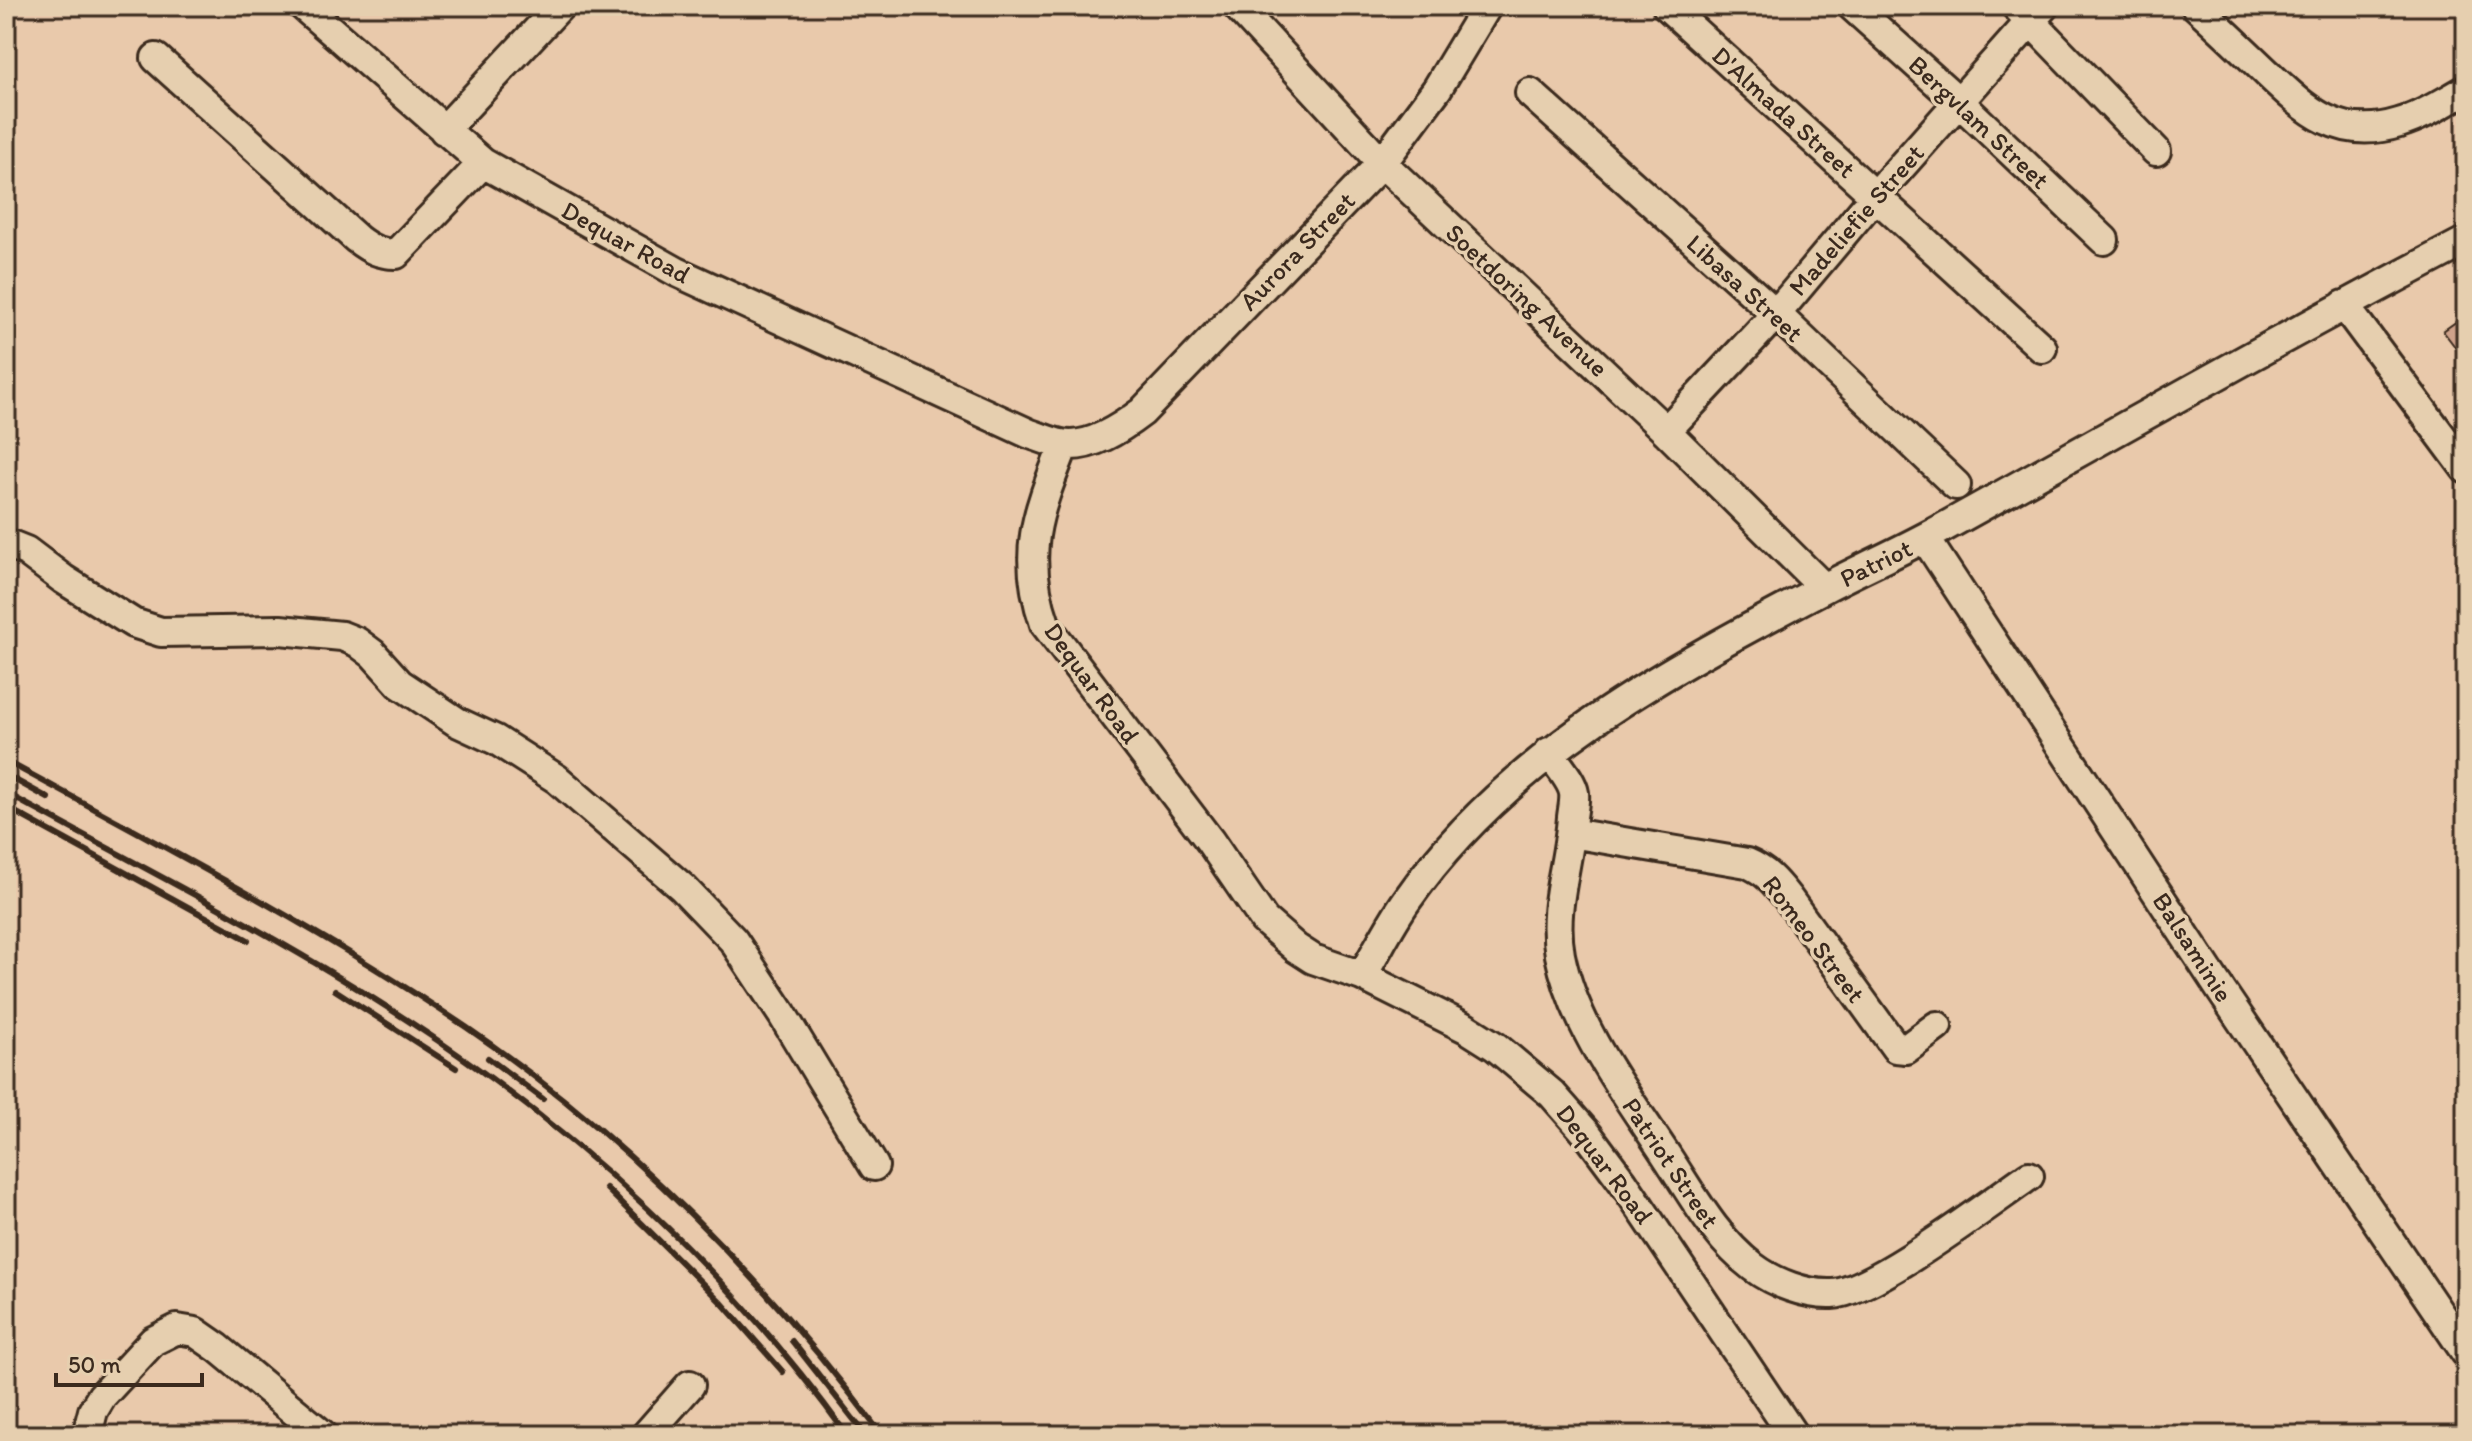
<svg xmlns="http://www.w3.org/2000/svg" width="2472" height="1441" viewBox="0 0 2472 1441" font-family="Itim,sans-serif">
	<rect width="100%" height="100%" fill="#e9c9ab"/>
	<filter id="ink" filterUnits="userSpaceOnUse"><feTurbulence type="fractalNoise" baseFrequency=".0125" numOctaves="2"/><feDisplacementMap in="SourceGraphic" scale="16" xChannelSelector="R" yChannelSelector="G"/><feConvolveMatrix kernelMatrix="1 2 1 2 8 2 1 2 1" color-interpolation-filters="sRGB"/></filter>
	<g filter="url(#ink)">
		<!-- building -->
		<path fill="#cfa28a" stroke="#3b2a1e" stroke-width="2" d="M 2460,319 L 2466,327 L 2466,361 L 2443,331 Z"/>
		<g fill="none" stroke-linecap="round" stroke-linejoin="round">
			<defs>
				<path id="minor" d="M 303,6 L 483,163 L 677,272 L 1030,434 C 1040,437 1051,442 1061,444 C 1089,450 1121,428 1142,412 L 1382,163 L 1437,89 L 1487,6
					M 1237,6 L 1382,163 L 1666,431 L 1824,588
					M 1667,6 L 2042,348
					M 1852,6 L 1959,102 L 2104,240
					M 2016,6 L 2156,151
					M 2196,6 C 2219,27 2241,48 2264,70 C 2305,109 2337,142 2399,123 C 2423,116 2444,102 2466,90
					M 156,58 L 357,239 C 370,249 380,254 396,254 L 483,163
					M 1530,93 L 1776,314 L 1956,485
					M 444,130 L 560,6
					M 2344,305 L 2466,469
					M 1666,431 L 1776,314 L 1876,195 L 2044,6
					M 1064,445 C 1038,511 1020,553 1045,624 L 1210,841 L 1264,920 L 1296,948 L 1313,959 L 1362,976 L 1466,1028 L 1496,1047 L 1552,1094 L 1588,1135 L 1623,1182 L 1793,1435
					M 1925,538 L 2222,992 L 2466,1353
					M 6,543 L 26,551 L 63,579 L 133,623 L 161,632 L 280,630 L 342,636 L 357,642 L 373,654 L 400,684 L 457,722 L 496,740 L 557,779 L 683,888 L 733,940 L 782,1014 L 874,1166
					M 1549,752 C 1556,763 1572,780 1574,793 C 1575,800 1573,809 1572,817 C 1569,864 1551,907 1560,955 C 1575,1030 1627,1095 1668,1158 C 1693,1196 1716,1239 1753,1267 C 1774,1283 1806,1295 1832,1294 C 1872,1293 1991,1202 2029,1176
					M 1571,833 L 1747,863 C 1766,871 1775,882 1787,897 L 1896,1048 L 1906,1049 L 1937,1026
					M 1362,976 C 1377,951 1390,924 1407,900 C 1509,754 1670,669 1824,588 C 1862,568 1901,551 1939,530 C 2114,433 2288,334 2466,241
					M 87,1435 L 93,1411 L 102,1396 L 153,1341 L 177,1329 L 195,1332 L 218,1348 L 323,1435
					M 646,1435 L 690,1385"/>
			</defs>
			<!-- minor casing -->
			<use href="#minor" stroke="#3b2a1e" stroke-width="34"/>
			<!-- minor -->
			<use href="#minor" stroke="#e6cfaf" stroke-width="28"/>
			<!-- rail -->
			<path stroke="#3b2a1e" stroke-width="6" d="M 6,761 C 161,845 319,928 466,1027 C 627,1137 765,1279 882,1435
				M 6,775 L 48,798
				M 6,793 C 141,867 281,937 410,1022 C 577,1131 731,1273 847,1435
				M 6,807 L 248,940
				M 335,990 L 456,1068
				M 488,1058 L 543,1099
				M 606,1188 L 722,1303 L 783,1372
				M 792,1341 L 866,1435"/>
		</g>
	</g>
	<g text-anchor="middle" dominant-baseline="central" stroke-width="7" stroke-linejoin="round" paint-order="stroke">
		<!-- street labels -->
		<g font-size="26" fill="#3b2a1e" stroke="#e6cfaf">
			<text transform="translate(1784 112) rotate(42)">D'Almada Street</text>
			<text transform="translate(1979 122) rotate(43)">Bergvlam Street</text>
			<text transform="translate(1856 220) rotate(-49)">Madeliefie Street</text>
			<text transform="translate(626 242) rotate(29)">Dequar Road</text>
			<text transform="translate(1297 251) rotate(-46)">Aurora Street</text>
			<text transform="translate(1745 288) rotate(42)">Libasa Street</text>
			<text transform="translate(1527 300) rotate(43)">Soetdoring Avenue</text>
			<text transform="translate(1876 563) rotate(-26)">Patriot</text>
			<text transform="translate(1092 683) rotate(54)">Dequar Road</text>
			<text transform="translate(1814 939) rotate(53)">Romeo Street</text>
			<text transform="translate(2193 947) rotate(57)">Balsaminie</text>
			<text transform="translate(1671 1163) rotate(56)">Patriot Street</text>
			<text transform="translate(1605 1164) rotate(53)">Dequar Road</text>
		</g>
	</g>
	<!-- margin -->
	<rect width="2472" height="1441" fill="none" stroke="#e6cfaf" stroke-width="32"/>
	<rect x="16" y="16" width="2440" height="1409" fill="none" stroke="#3b2a1e" stroke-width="3" filter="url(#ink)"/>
	<!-- scale -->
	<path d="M56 1373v12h146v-12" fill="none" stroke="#3b2a1e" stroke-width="4"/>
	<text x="68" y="1373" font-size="24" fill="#3b2a1e" stroke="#e6cfaf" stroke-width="6" paint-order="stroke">50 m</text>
</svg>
